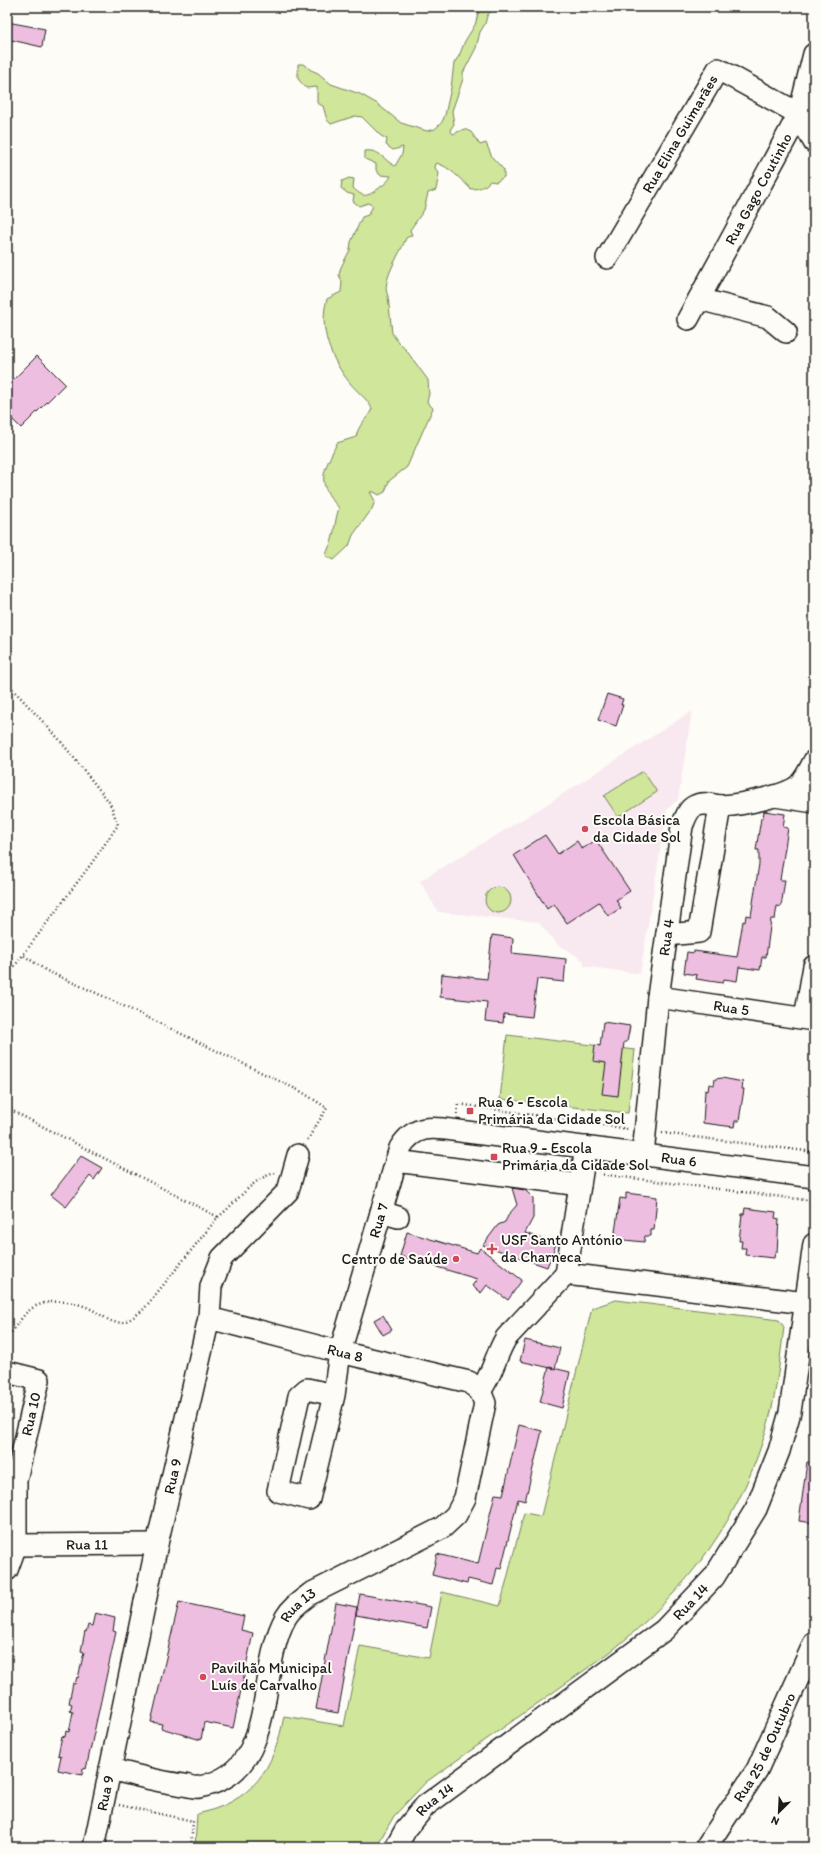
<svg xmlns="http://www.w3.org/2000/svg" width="821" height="1854" viewBox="0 0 821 1854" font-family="Itim,sans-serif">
	<rect width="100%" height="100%" fill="#fdfcf7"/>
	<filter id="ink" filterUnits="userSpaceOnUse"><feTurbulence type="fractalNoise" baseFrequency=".025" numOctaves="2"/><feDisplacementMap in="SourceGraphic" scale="8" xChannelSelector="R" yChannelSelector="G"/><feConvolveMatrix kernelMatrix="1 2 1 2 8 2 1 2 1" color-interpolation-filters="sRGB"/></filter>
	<g filter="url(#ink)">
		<!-- built -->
		<path fill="#f8e9f0" d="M 692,711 L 678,800 L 667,809 L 640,974 L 584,966 L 584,961 L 565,948 L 560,947 L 538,922 L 438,912 L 420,881 L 541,808 Z"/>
		<!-- green -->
		<path fill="#cfe69b" stroke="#76815c" d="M 480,7 L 494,7 L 487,16 L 485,24 L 480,32 L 476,48 L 463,73 L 463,79 L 452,111 L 454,124 L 450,130 L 453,134 L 464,129 L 471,132 L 480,145 L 486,143 L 492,157 L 504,170 L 504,177 L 496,182 L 490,181 C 485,187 479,189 471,189 C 461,180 449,166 436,163 L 435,168 L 439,173 L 436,190 L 428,193 L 424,210 L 410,230 L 412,235 L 406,238 C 401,253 380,281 388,296 L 392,333 L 398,342 L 406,350 L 428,380 L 429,394 L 427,402 L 433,408 L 407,467 L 389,481 L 385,492 L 379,495 L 374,492 L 370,492 L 375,501 L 372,509 L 353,535 L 349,546 L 334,560 L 326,556 C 327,550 330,546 332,540 C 335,529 335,519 339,508 C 315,481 323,473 337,443 L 356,437 C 359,423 366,421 372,409 C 368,399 357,392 350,383 C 331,360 318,328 327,299 L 341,292 L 342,282 L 339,275 L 341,267 L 350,250 L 351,242 L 362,217 L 368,215 L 373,206 L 368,203 L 359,206 L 353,201 L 354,195 L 347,193 L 341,188 L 342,181 L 349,178 L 354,179 L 353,188 C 364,198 366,197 378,189 C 384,184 387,183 391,176 L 380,175 L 376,170 L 376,164 L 365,159 L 365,151 C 380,149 382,159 395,166 L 402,154 L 403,147 L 393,150 L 386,145 L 387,139 L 381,136 L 362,117 L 355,116 L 331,124 L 327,120 L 323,106 L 317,103 L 317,87 L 306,88 L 298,79 L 298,64 L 303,64 L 311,70 L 318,73 L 331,84 L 360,94 L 376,103 L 401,123 L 427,131 L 435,129 L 442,122 L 445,115 L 451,88 L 454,63 L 459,56 L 465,41 L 475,25 Z
			M 643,771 L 657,792 L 618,817 L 604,796 Z
			M485 900a13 13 0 1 1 26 0a13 13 0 1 1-26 0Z
			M 507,1035 L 635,1050 L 628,1113 L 500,1099 Z
			M 616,1300 L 779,1320 L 784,1327 C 780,1358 777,1389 769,1420 C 742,1519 689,1589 609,1653 L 426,1782 L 394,1816 L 376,1847 L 195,1847 L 197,1814 C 252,1802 274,1770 284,1716 L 344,1726 L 360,1646 L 429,1658 L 442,1592 L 500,1606 L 524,1513 L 541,1516 L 592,1308 Z"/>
		<!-- building -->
		<path fill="#eebee0" stroke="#1c1c1c" d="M 7,22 L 45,29 L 42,47 L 7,39 Z
			M 37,356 L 65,384 L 21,428 L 7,414 L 7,386 Z
			M 607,694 L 623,699 L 621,705 L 623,705 L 616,726 L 598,720 Z
			M 764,811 L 785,814 L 783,827 L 788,828 L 780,880 L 785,880 L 781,907 L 777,906 L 775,919 L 771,919 L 766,957 L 762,957 L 760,970 L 739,967 L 737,981 L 724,979 L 723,983 L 696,979 L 697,975 L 684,973 L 687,952 L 694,953 L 694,951 L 737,957 L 743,921 L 745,922 L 746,915 L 751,916 L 759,864 L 759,850 L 756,850 L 761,818 L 763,818 Z
			M 545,835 L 558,854 L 577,841 L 582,849 L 596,840 L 630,891 L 616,900 L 621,908 L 608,916 L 599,902 L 567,923 L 554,904 L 547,909 L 514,855 Z
			M 492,935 L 513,938 L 512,953 L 566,959 L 564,982 L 537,979 L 532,1017 L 504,1014 L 503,1023 L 485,1021 L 487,1002 L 440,997 L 442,974 L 487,979 Z
			M 603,1022 L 630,1026 L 627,1042 L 624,1042 L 618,1096 L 602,1094 L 606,1063 L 593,1061 L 595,1045 L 600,1046 Z
			M 722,1078 L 743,1082 L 742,1089 L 744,1089 L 739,1121 L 735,1121 L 734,1127 L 703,1123 L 705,1090 L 708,1091 L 709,1084 L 714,1085 L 715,1079 Z
			M 81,1156 L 102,1168 L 94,1180 L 90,1176 L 66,1207 L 51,1195 Z
			M 512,1188 L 525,1190 L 533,1198 L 533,1218 L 525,1233 L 556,1244 L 547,1267 L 483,1245 L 498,1225 L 505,1222 L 509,1214 L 517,1205 Z
			M 626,1193 L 657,1197 L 654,1230 L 651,1230 L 651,1236 L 645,1236 L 644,1242 L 615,1239 L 616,1232 L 615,1232 L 620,1198 L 626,1199 Z
			M 745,1208 L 776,1212 L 775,1218 L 779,1219 L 777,1252 L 775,1252 L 774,1258 L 745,1255 L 746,1248 L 741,1248 L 742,1241 L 739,1241 L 742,1214 L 744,1214 Z
			M 407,1232 L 477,1253 L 480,1248 L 522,1280 L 508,1300 L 487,1285 L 481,1293 L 472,1286 L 477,1279 L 400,1256 Z
			M 383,1315 L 392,1330 L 383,1335 L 374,1320 Z
			M 525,1340 L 560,1348 L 555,1369 L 520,1361 Z
			M 549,1367 L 570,1372 L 562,1408 L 540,1402 Z
			M 519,1425 L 542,1431 L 525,1501 L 518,1499 L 501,1569 L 497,1568 L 493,1585 L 468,1579 L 467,1584 L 432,1575 L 437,1554 L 478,1564 L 495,1494 L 503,1495 Z
			M 807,1462 L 814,1463 L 814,1523 L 799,1521 Z
			M 360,1594 L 431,1607 L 427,1628 L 356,1615 Z
			M 179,1602 L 244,1616 L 241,1630 L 253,1633 L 233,1728 L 204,1722 L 201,1740 L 161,1728 L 162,1724 L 151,1722 Z
			M 336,1603 L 357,1607 L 338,1713 L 316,1709 Z
			M 95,1613 L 115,1618 L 113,1631 L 116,1632 L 86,1769 L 83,1768 L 82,1775 L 58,1770 L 61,1756 L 58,1755 L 62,1736 L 65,1737 L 66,1731 L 69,1732 L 73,1712 L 70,1711 L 72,1704 L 69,1703 L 73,1683 L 75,1684 L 77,1677 L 78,1678 L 84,1652 L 81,1651 L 85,1631 L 86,1632 L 88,1625 L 92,1626 Z"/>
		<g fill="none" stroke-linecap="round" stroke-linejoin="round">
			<defs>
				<g id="minor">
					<path d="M 799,114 L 814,142"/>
					<path id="s1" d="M 607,258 L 718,69 L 799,114"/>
					<path d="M 699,299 L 768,317 L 786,332"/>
					<path id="s2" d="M 688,319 L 799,114 L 814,54"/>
					<path d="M 775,796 L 814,802"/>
					<path d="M 667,935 L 699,932 L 720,806"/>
					<path id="s3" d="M 658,997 L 814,1020"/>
					<path d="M 805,1018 L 814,966"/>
					<path id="s4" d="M 643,1155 L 658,997 L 682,826 C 685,819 688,809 695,806 C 705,801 713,806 722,806 C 739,805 787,796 799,785 C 806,778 810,769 814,761"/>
					<path d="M 396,1161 L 580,1185"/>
					<path d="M 381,1212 L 398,1217"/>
					<path d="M 566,1274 L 806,1303"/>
					<path d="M 7,1372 L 39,1380 L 16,1480 L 16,1545 L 7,1570"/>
					<path d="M 480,1391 C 493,1374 495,1356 506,1338 L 566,1274 L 586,1147"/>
					<path id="s5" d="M 334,1395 L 307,1389 L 299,1396 L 278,1491 L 309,1499 L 334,1395 L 340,1352 L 400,1148 C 417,1120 440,1129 467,1132 L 814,1177"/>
					<path id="s6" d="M 16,1545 L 157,1544"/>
					<path id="s7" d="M 110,1769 C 134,1775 159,1782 184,1785 C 189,1786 195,1788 199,1787 C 281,1772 255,1671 286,1617 C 292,1607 301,1601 310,1594 L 442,1528 L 456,1515 L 465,1498 L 485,1403 L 480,1391 L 469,1382 L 340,1352 L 209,1318"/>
					<path id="s8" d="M 94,1847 L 157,1544 L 209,1318 L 211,1286 L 222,1258 L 288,1191 L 298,1155"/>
					<path id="s9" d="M 396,1847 L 406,1829 L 425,1806 L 664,1630 L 714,1577 L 756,1509 L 779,1451 L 790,1412 L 814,1244"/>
					<path id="s10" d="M 706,1847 L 757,1770 L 814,1643"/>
				</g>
			</defs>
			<!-- minor casing -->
			<use href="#minor" stroke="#1c1c1c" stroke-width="24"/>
			<!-- path -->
			<path stroke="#1c1c1c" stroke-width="2.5" stroke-dasharray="1 3" stroke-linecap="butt" d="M 7,683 L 58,738 L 110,803 L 118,825 L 91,864 L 23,955 L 47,971 L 105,997 L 302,1092 L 327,1108 L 306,1142
				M 7,976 L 23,955
				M 7,1108 L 218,1217 L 144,1309 C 136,1315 126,1325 114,1322 C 107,1320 100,1314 93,1310 C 76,1301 51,1298 34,1307 C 22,1314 16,1328 7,1337
				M 457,1114 L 458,1104 L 629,1129
				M 662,1133 L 814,1152
				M 599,1174 L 814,1201
				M 218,1217 C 237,1203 252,1177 276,1173
				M 119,1805 L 193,1821 L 191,1847"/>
			<!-- minor -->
			<use href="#minor" stroke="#fdfcf7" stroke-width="21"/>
		</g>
	</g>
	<!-- markers -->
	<g fill="#d1495b" stroke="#fdfcf7" stroke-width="1.5">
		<circle cx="585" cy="829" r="4"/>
		<rect x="466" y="1107" width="8" height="8" rx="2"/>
		<rect x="490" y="1153" width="8" height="8" rx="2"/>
		<path d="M490 1243h4v4h4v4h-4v4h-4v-4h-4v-4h4z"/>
		<circle cx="456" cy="1259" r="4"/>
		<circle cx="203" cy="1677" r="4"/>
	</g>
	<g text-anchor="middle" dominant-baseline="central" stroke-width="4" stroke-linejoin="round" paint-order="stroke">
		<!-- street labels -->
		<g font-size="15" fill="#1c1c1c" stroke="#fdfcf7">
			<text stroke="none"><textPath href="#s1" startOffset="144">Rua Elina Guimarães</textPath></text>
			<text stroke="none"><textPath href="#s2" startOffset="148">Rua Gago Coutinho</textPath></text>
			<text stroke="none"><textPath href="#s4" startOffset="219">Rua 4</textPath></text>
			<text stroke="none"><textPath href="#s3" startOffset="74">Rua 5</textPath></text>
			<text stroke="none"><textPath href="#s5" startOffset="819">Rua 6</textPath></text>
			<text stroke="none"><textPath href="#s5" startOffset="455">Rua 7</textPath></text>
			<text transform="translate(345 1353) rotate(14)">Rua 8</text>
			<text transform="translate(31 1414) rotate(-77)">Rua 10</text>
			<text stroke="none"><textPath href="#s8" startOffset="379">Rua 9</textPath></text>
			<text stroke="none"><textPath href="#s6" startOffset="71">Rua 11</textPath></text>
			<text stroke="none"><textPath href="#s9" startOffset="386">Rua 14</textPath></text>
			<text stroke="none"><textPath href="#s7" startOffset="312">Rua 13</textPath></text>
			<text stroke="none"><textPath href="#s10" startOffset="116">Rua 25 de Outubro</textPath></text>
			<text stroke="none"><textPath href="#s8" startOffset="55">Rua 9</textPath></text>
			<text stroke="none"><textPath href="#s9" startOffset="62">Rua 14</textPath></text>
		</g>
		<!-- poi labels -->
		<g font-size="15" fill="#1c1c1c" stroke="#fdfcf7" text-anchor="start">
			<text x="593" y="820">Escola Básica<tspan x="593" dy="17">da Cidade Sol</tspan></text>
			<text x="478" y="1102">Rua 6 - Escola<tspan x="478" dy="17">Primária da Cidade Sol</tspan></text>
			<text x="502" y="1148">Rua 9 - Escola<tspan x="502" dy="17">Primária da Cidade Sol</tspan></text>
			<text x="501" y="1240">USF Santo António<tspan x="501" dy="17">da Charneca</tspan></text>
			<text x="448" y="1259" text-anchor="end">Centro de Saúde</text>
			<text x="211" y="1668">Pavilhão Municipal<tspan x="211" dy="17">Luís de Carvalho</tspan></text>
		</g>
	</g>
	<!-- margin -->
	<rect width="821" height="1854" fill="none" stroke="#fdfcf7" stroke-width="24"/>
	<rect x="12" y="12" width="797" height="1830" fill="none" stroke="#1c1c1c" stroke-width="1.5" filter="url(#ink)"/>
	<!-- north arrow -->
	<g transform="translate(779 1812) rotate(204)" stroke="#fdfcf7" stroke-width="3" paint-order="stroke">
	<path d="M0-3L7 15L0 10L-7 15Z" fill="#1c1c1c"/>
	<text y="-6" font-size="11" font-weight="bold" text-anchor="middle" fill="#1c1c1c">N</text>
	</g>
</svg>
